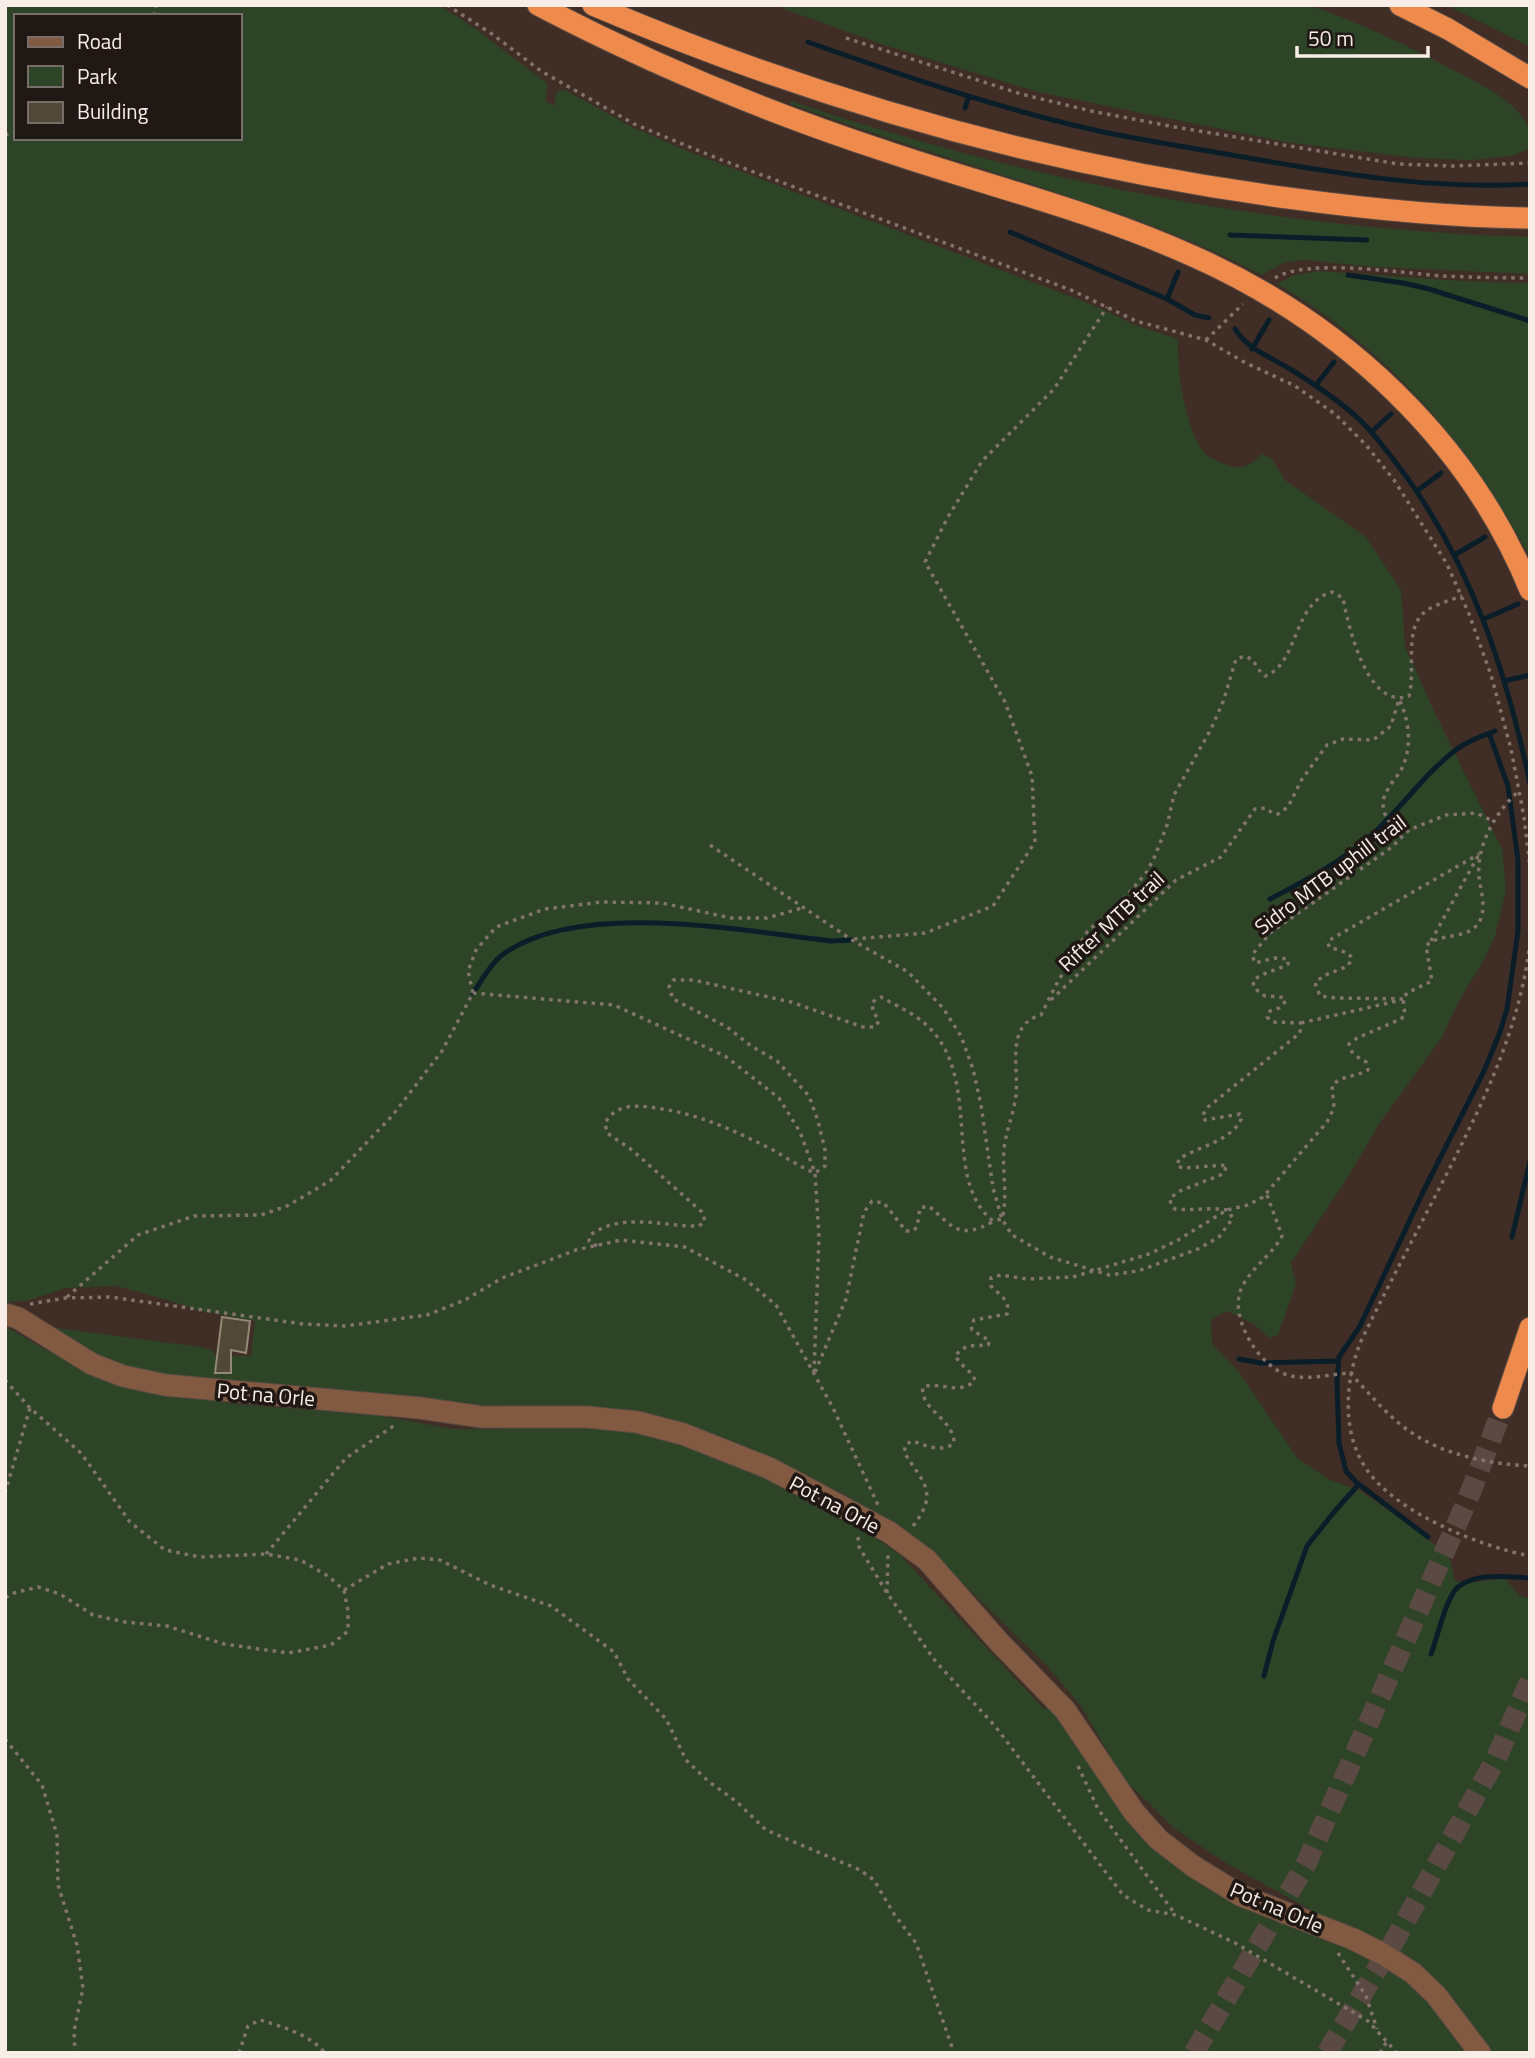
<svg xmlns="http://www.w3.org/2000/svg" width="1535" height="2058" viewBox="0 0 1535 2058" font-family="'Titillium Web',sans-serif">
	<rect width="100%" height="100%" fill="#3f2d26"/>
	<!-- green -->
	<path fill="#2d4427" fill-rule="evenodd" d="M 5,5 L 439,5 L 473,27 L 547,83 L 546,101 L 554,106 L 557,91 L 565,90 L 632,127 L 687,151 L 1093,305 L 1135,325 L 1178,339 C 1177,372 1184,420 1202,450 C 1205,456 1217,461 1224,464 C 1241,471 1250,466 1262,454 L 1272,459 L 1285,480 L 1366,537 L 1401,590 L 1405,646 L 1432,707 L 1502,849 L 1506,890 L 1495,936 L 1481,965 L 1459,1001 L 1442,1037 L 1379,1124 L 1348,1177 L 1291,1263 L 1296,1284 L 1278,1335 L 1269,1338 L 1254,1324 L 1227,1311 L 1211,1320 L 1212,1344 L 1239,1372 L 1298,1459 L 1330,1480 L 1357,1489 L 1401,1518 L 1446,1553 L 1451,1562 L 1455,1581 C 1471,1586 1488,1578 1505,1579 L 1519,1595 L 1530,1599 L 1530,2053 L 5,2053 L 5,1326 L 46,1350 L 142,1390 L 235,1404 L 377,1415 L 453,1429 L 496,1429 L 546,1424 L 626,1430 L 668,1439 L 775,1480 L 777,1486 L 860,1528 L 899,1554 L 1044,1709 L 1051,1707 L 1112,1791 L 1218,1878 L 1396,1970 L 1444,2018 L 1460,2008 L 1420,1964 L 1389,1945 L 1322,1916 L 1226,1863 L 1175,1829 L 1123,1778 L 1081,1706 L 1047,1666 L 929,1550 L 902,1529 L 844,1494 L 706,1431 L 686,1425 L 540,1407 L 462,1405 L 379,1397 L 338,1390 L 289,1387 L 146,1373 L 94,1358 L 57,1336 L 57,1328 L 200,1347 L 212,1350 L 214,1355 L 251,1356 L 255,1321 L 195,1310 L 191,1307 L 117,1286 L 66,1288 L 27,1301 L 5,1302 ZM 16,16 L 240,16 L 240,138 L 16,138 Z
		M 773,5 L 1308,5 C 1360,22 1408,46 1457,72 C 1480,84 1507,96 1523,118 C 1530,127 1530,138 1530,149 L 1511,156 L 1471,160 L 1416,158 L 1285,142 L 1038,92 L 887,46 Z
		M 1446,5 L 1530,5 L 1530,46 L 1529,46 Z
		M 791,101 C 1030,182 1278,229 1530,237 L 1530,274 L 1375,267 L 1304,260 L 1283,263 L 1262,275 C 1184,234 1102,207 1018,180 C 942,156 866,131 790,104 Z
		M 1318,271 L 1463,281 L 1530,283 L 1530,558 C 1471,445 1387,348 1277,284 L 1292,276 Z"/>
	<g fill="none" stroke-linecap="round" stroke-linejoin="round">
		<!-- stream -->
		<path stroke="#091e28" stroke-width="5" d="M 808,42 C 906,77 1006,111 1108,133 C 1159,143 1209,151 1260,160 C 1349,175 1439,190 1530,184
			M 965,108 L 969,96
			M 1010,232 L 1167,299 L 1195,315 L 1209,318
			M 1230,235 L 1367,240
			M 1348,275 L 1403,283 L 1429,289 L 1530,321
			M 1167,299 L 1178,272
			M 1235,329 C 1250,351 1269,356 1290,369 C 1311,382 1332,396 1351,412 C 1371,429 1387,451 1403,472 C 1471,564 1507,673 1530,784
			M 1252,349 L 1269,320
			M 1316,385 L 1334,362
			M 1371,432 L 1391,414
			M 1417,491 L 1441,473
			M 1456,554 L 1485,537
			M 1484,619 L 1518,604
			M 1504,681 L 1530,675
			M 1270,899 C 1307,880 1343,861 1374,833 C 1403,806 1426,772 1457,749 C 1469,740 1482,736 1495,731
			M 473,993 C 481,982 490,964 502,955 C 578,899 743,931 832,941 L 852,940
			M 1512,1237 L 1530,1161
			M 1239,1359 L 1261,1363 L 1338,1361
			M 1428,1537 L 1356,1482 L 1346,1471 L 1339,1443 L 1337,1382 L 1339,1357 L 1360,1326 L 1424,1190 L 1484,1071 L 1500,1032 L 1507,1009 L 1518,931 L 1518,860 L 1508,786 L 1489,733
			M 1431,1654 C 1437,1639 1446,1597 1458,1587 C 1476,1572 1508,1577 1530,1578
			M 1264,1676 L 1273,1641 L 1307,1546 L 1334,1512 L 1359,1484"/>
	</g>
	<!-- building -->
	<path fill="#524837" stroke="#948977" stroke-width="2" d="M 222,1317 L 250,1321 L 246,1353 L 231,1350 L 231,1373 L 215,1373 Z"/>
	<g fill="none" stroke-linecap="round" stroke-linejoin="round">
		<!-- highway-tunnel -->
		<path stroke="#5b4a43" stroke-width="21" stroke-dasharray="21 10" stroke-linecap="butt" d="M 1194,2053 L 1306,1864 L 1467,1501 L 1503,1408
			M 1327,2053 L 1397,1936 L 1496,1759 L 1530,1681"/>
		<defs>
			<path id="minor" d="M 5,1314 L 18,1318 L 92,1364 L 123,1376 L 165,1385 L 420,1408 L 482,1417 L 587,1417 L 637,1422 L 683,1434 L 769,1468 L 889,1532 L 927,1560 L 999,1642 L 1065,1710 L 1134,1812 L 1158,1839 L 1193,1866 L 1240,1895 L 1353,1939 L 1383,1954 L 1413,1973 L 1436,1995 L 1480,2053"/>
			<path id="highway" d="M 538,5 C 649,63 766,112 885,151 C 988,186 1096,212 1195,257 C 1342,323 1469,440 1530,590
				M 593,5 C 815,100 1048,166 1288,198 C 1368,209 1449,217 1530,218
				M 1400,5 L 1448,29 L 1530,78
				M 1503,1408 L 1530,1328"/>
		</defs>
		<!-- minor casing -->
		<use href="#minor" stroke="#5d4c45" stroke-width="23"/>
		<!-- highway casing -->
		<use href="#highway" stroke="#5d4c45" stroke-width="23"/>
		<!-- path -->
		<path stroke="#83736d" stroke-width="3.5" stroke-dasharray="3.5 5" stroke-linecap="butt" d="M 447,5 L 492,34 L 541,71 L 634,124 L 719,159 L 1071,290 L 1136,321 L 1206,340 L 1244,362 L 1295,386 L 1335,414 L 1366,445 L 1394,480 L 1447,564 L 1469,614 L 1491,675 L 1511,749 L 1524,817 L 1530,867
			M 154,16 L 156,5
			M 846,38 L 1021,94 L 1091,111 L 1175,127 L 1398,164 L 1452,166 L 1530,163
			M 5,135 L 16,131
			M 1275,278 C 1307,258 1403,273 1442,276 C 1471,277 1501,278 1530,278
			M 1206,340 L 1243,304
			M 1400,701 C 1409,722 1412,744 1403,766 C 1400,774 1392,781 1388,789 C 1376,807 1388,824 1402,836
			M 710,845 L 852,940 L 908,972 L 943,1008 L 961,1036 L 973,1069 L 981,1105 L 993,1188 L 1002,1219 L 1012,1235 L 1050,1257 L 1109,1275 L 1138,1271 L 1198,1249 L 1219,1237 L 1233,1218 L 1227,1210 C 1210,1207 1193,1211 1175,1209 L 1171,1205 L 1170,1198 L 1180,1191 L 1223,1174 L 1227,1165 L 1183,1168 L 1177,1166 L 1179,1159 C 1199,1146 1233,1141 1242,1117 L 1240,1114 L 1205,1120 L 1202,1116 L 1208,1107 L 1300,1033 L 1301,1023 L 1272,1022 L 1267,1017 L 1270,1011 L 1279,1008 L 1286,1001 L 1281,997 L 1265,996 L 1254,988 L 1253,981 C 1262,972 1276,971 1288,964 L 1288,959 L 1275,958 L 1255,963 L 1252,955 L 1270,933 L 1392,847 L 1409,830 L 1446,815 L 1476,813 L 1495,822
			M 854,939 L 925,933 L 993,906 L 1035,842 L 1032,776 L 1005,702 L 925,562 L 948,517 L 982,461 L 1054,389 L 1107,307
			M 1431,941 L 1478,856
			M 1530,942 C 1520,1030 1481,1107 1441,1185 C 1414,1237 1387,1288 1361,1341 C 1345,1380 1341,1433 1367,1470 C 1397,1513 1479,1546 1530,1556
			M 473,993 L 614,1005 L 725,1056 L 779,1098 L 800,1132 L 815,1173 L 819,1237 L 814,1372
			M 1403,999 L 1336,998 L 1320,996 L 1315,983 L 1323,976 L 1348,966 L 1352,958 L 1348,953 L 1329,947 L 1328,941 L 1479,854
			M 1051,1000 L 1176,880 L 1221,857 L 1255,809 L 1266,808 L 1272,813 L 1278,814 L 1288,807 L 1302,779 L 1327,745 L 1343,739 L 1373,740 L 1391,726 L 1399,699
			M 1301,1023 L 1397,1001
			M 1267,1195 L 1282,1236 C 1272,1255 1252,1267 1242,1287 C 1227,1317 1261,1370 1291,1376 C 1309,1380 1332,1374 1350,1373
			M 597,1246 L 589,1241 L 590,1235 C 620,1214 655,1224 690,1226 L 699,1226 L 705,1221 L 702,1212 L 632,1150 L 607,1133 L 605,1123 C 617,1102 640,1105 662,1109 C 702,1115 737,1132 773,1150 C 787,1158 800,1167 815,1173 L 825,1166 L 825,1150 L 818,1121 L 809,1096 L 777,1061 L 751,1046 L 727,1027 L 673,999 L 669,987 L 673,980 L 693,980 L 791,1002 L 863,1027 L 875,1027 L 879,1021 L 873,1011 L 872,1002 L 881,997 C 895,1005 911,1012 923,1022 C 986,1074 939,1178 993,1221 L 1002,1219 C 1008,1197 1002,1172 1004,1149 C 1006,1130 1014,1113 1016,1095 C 1019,1066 1005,1025 1041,1015 L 1056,985 L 1087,932 L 1129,893 L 1146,873 L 1155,856 L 1167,825 L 1174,795 L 1211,729 L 1223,702 L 1236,659 L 1245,656 L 1253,660 L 1258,669 L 1265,676 C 1299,664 1292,603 1332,592 L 1343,598 C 1348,626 1368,711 1409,696 C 1416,671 1403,627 1426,611 C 1436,604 1451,600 1462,596
			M 67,1297 L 138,1235 L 194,1216 L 261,1215 L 287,1206 L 330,1181 L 392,1116 L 442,1051 L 473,993 L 468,971 L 476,950 L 496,927 L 545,909 L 602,902 L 662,903 L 731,918 L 767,918 L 802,908
			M 30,1304 L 65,1298 L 110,1297 L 303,1324 L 345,1326 L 427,1315 L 465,1300 L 502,1278 L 576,1250 L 621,1240 L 685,1247 L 746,1280 L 776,1305 L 833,1408 L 878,1505
			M 815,1372 L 846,1299 L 864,1212 L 872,1201 L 884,1203 L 906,1231 L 913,1231 L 917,1227 L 920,1208 L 929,1206 C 953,1227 959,1240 992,1222
			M 1350,1373 C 1368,1392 1384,1412 1405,1428 C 1439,1454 1488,1464 1530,1466
			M 5,1380 L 30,1408 L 81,1453 L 130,1522 L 165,1550 L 200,1557 L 266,1554 L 300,1560 L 328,1576 L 344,1590 L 348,1611 L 348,1631 L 331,1645 L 288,1653 L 224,1644 L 167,1626 L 125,1622 L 93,1615 L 60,1594 L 38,1587 L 14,1593 L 5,1598
			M 5,1493 L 30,1408
			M 913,1526 C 940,1491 922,1482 904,1452 L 906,1444 L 913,1441 C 926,1446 942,1453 954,1443 C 954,1419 919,1409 923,1387 C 940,1381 961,1396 975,1380 C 971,1370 960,1366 955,1355 L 967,1346 L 988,1345 L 990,1341 L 972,1330 L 971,1326 L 974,1320 L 1007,1314 C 1011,1300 999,1295 991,1286 L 991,1278 L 1001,1275 L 1028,1279 L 1073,1277 L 1149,1254 L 1178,1240 L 1227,1210 L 1248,1205 L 1263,1197 L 1327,1122 L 1334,1108 L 1332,1085 C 1344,1075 1355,1077 1368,1070 L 1366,1062 C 1358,1057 1350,1054 1349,1044 L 1357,1038 L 1401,1019 L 1405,1015 L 1403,999 L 1407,993 L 1432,981 L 1426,946 C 1440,931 1472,942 1481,918 C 1486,904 1480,890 1479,876 C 1476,845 1497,810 1519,791
			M 858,1537 L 859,1547 L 887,1593 L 936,1662 L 995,1726 L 1123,1895 L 1148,1910 L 1176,1915 L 1235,1943 L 1368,2021 L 1397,2053
			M 266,1554 L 346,1458 L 395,1425
			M 344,1590 L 388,1564 L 419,1558 L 440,1560 L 490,1585 L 551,1606 L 614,1652 L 628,1679 L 666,1719 L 686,1760 L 708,1781 L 737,1802 L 766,1830 L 860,1870 L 874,1880 L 894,1914 L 916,1943 L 954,2053
			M 887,1593 L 888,1553
			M 5,1739 L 42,1785 L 57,1835 L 58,1885 L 77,1945 L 83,1988 L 74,2031 L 75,2053
			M 1078,1766 L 1098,1809 L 1175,1914
			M 1338,1953 L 1366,1996 L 1377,2029
			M 239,2053 L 248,2026 L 260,2020 C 283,2027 309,2034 325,2053
			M 1380,2053 L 1387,2041"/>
		<!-- minor -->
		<use href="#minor" stroke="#825941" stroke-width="21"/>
		<!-- highway -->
		<use href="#highway" stroke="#ee8b4c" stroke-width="21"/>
	</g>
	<g text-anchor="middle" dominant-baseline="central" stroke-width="7" stroke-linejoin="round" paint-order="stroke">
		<!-- street labels -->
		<g font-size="21" fill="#f9ede8" stroke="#201814">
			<text transform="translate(1330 874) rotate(-37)">Sidro MTB uphill trail</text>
			<text transform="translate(1111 921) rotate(-43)">Rifter MTB trail</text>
			<text transform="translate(266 1394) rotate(5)">Pot na Orle</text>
			<text transform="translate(835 1504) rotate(28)">Pot na Orle</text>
			<text transform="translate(1277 1907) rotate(23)">Pot na Orle</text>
		</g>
	</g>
	<!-- border -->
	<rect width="1535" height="2058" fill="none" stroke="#f9ede8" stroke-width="14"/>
	<!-- legend -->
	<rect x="14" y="14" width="228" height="126" fill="#201814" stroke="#776d69" stroke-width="2"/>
	<rect x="28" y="37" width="35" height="10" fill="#825941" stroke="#776d69" stroke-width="2"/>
	<text x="77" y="49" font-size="21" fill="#f9ede8">Road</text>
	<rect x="28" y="66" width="35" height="21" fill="#2d4427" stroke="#776d69" stroke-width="2"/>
	<text x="77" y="84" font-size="21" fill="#f9ede8">Park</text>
	<rect x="28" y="102" width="35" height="21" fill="#524837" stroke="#776d69" stroke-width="2"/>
	<text x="77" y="119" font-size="21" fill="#f9ede8">Building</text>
	<!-- scale -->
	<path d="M1297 46v10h131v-10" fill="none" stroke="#f9ede8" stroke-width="3.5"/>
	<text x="1308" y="46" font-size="21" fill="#f9ede8" stroke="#201814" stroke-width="5" paint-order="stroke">50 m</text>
</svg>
